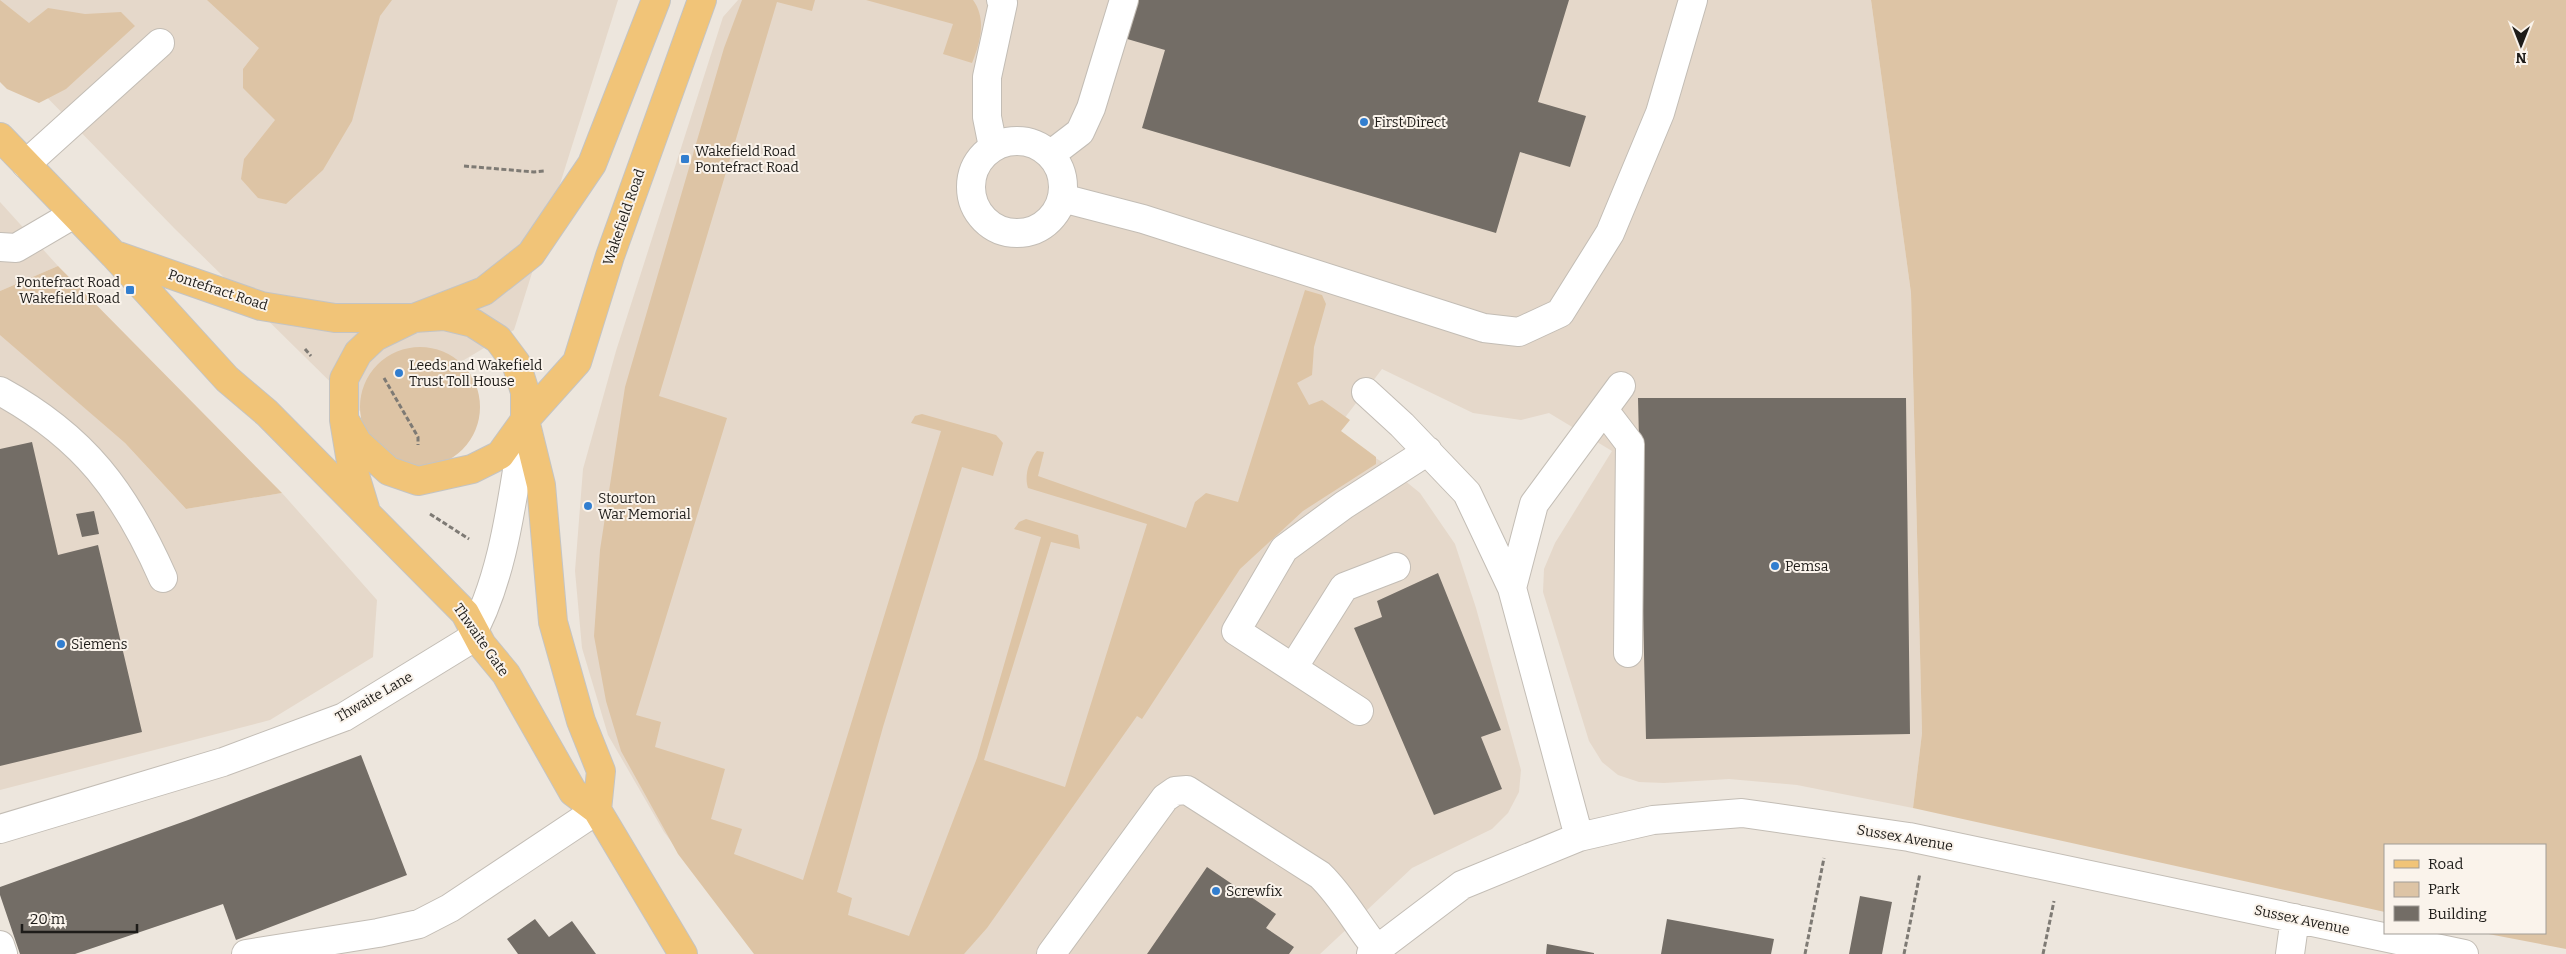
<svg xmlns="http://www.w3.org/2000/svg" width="2566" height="954" viewBox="0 0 2566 954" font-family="Bitter,serif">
	<rect width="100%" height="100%" fill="#ede6dd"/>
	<!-- built -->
	<path fill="#e5d8ca" d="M 0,0 L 618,0 L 514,330 L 367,418 L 174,228 L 0,49 Z
		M 738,0 L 1871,0 L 1911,293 L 1922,733 L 1913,808 L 1797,785 L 1729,779 L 1664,783 L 1639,782 L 1618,775 L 1602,762 L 1589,741 L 1543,592 L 1544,569 L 1555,543 L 1612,451 L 1549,413 L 1521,420 L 1473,413 L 1382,369 L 1334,432 L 1382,462 L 1420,493 L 1455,544 L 1476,608 L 1521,770 L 1519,792 L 1508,813 L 1492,829 L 1412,868 L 1320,954 L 757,954 L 664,832 L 608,735 L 582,648 L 575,571 L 583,469 L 616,351 L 723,17 Z
		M 0,202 L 58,266 L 0,291 Z
		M 0,334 L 125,443 L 186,509 L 282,493 L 377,600 L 373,657 L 270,720 L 0,790 Z"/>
	<!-- green -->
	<path fill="#ddc4a5" d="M 0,0 L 29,23 L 48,8 L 85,14 L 121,12 L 135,26 L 66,89 L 39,103 L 7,89 L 0,82 Z
		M 207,0 L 392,0 L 380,16 L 352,121 L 323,170 L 286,204 L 258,198 L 241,179 L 244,159 L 275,120 L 243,88 L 243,69 L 259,48 Z
		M 742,0 L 815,0 L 812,11 L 777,2 L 659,396 L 727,418 L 636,715 L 661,722 L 655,747 L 725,769 L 711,819 L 742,829 L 734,854 L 803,880 L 941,431 L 911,423 L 915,416 L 922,414 L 996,435 L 1003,443 L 993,476 L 962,467 L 883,727 L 837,892 L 852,898 L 848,915 L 909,936 L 977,758 L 1041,537 L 1014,529 L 1019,522 L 1026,519 L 1078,535 L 1080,549 L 1051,542 L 984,760 L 1065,787 L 1147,524 L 1028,488 C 1024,476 1029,460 1037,451 L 1044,452 L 1038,476 L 1186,528 L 1195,502 L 1206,493 L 1238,502 L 1305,290 L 1322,295 L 1326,304 L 1314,347 L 1312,375 L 1297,383 L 1309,405 L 1322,400 L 1350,420 L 1341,431 L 1376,457 L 1376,464 L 1303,511 L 1240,569 L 1142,719 L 1137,716 L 987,928 L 964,954 L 754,954 L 678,854 L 621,751 L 606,701 L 594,636 L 600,550 L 625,387 L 724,48 Z
		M 866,0 L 973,0 C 987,19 980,43 972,63 L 943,54 L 953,24 Z
		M 1871,0 L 2566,0 L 2566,949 L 2483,933 L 2545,933 L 2545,845 L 2385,845 L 2385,912 L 1913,808 L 1922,733 L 1911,293 Z
		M 58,266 L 282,493 L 186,509 L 125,443 L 0,335 L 0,291 Z
		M360 407a60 60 0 1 1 120 0a60 60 0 1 1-120 0Z"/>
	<!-- building -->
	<path fill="#736d66" d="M 1128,0 L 1569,0 L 1538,102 L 1586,116 L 1570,167 L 1520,152 L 1496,233 L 1142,128 L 1165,50 L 1117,36 Z
		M 1638,398 L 1906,398 L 1910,734 L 1646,739 Z
		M 32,442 L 58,555 L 98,545 L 142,732 L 0,766 L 0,449 Z
		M 94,511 L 99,534 L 82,537 L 76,514 Z
		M 1438,573 L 1501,730 L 1481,737 L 1502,789 L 1434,815 L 1354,628 L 1382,617 L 1377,601 Z
		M 361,755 L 407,875 L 236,940 L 223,904 L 75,954 L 20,954 L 0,895 L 0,887 L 191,819 Z
		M 1207,867 L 1276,914 L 1266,928 L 1294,947 L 1289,954 L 1147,954 Z
		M 1860,896 L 1892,902 L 1882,954 L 1849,954 Z
		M 535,919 L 549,937 L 572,921 L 596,954 L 518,954 L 507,939 Z
		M 1667,919 L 1774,939 L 1771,954 L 1661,954 Z
		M 1547,944 L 1594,953 L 1594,954 L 1546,954 Z"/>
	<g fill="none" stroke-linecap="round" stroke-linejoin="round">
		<defs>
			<path id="minor" d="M971 187a46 46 0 1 1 92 0a46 46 0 1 1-92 0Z
				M 993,147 L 987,117 L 987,77 L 1003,3 L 1001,0
				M 1050,155 L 1080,132 L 1091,108 L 1124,0
				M 26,164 L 160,43
				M 1062,198 L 1143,219 L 1484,328 L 1519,332 L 1560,313 L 1610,233 L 1660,113 L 1693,0
				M 0,247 L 16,248 L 74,214
				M 0,391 C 84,437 125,492 163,578
				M 1366,392 L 1402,425 L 1467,493 L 1512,588 L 1579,837
				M 1604,410 L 1630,444 L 1628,653
				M 1512,588 L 1534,504 L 1621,386
				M 1293,668 L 1344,587 L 1396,567
				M 1359,711 L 1236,631 L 1284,549 L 1344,505 L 1428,451
				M 0,829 L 223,762 L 344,717 L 468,641 C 505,578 513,491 525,420
				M 0,945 L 3,954
				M 246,954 L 378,933 L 419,924 L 450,908 L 597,810
				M 1051,954 L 1165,798 L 1175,791 L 1187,790 L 1320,875 C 1343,897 1357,925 1377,949
				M 1371,954 L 1462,885 L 1579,837 L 1653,820 L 1742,813 L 1909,837 L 2464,954
				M 2290,954 L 2295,918"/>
			<path id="major" d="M 0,137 L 114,255 L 227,379 L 267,413 L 465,613 L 482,645 L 506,674 L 573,792 L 597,810 L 683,954
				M 118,256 L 261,306 L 335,318 L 414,318 L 484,291 L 531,254 L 592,164 L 656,0
				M 347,424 L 358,443 L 389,471 L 418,481 L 472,469 L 500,455 L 525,420 L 577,362 L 610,256 L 702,0
				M 365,508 L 351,462 L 344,420 L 344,379 L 358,353 L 375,337 L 414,318 L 444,316 L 473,323 L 498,339 L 516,363 L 525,392 L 525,420 L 541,485 L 553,622 L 581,721 L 601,771 L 597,810"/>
		</defs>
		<!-- minor casing -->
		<use href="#minor" stroke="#c3bdb5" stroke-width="30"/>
		<!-- major casing -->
		<use href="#major" stroke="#c4c4c3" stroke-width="30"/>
		<!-- path -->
		<path stroke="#7e7a74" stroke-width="3" stroke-dasharray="5 2.5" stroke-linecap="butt" d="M 464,166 L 534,172 L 545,171
			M 305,349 L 311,356
			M 384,378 L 418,437 L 418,445
			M 430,514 L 469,539
			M 1805,954 L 1824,858
			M 1904,954 L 1920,873
			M 2043,954 L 2054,901"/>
		<!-- minor -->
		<use href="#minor" stroke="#fff" stroke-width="28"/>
		<!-- major -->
		<use href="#major" stroke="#f1c478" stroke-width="28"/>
	</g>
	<!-- markers -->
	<g fill="#327ecf" stroke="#faf3eb" stroke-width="2">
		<circle cx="1364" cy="122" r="5"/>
		<rect x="680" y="154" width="10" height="10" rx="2.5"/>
		<rect x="125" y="285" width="10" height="10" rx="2.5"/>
		<circle cx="399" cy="373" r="5"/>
		<circle cx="588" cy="506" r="5"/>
		<circle cx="1775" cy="566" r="5"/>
		<circle cx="61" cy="644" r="5"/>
		<circle cx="1216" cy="891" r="5"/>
	</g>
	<g text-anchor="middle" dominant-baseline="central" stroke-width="4" stroke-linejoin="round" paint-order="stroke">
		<!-- poi labels -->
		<g font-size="14" fill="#1e1c19" stroke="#faf3eb" text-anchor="start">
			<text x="1374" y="122">First Direct</text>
			<text x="695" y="151">Wakefield Road<tspan x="695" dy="16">Pontefract Road</tspan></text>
			<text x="120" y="282" text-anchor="end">Pontefract Road<tspan x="120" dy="16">Wakefield Road</tspan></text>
			<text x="409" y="365">Leeds and Wakefield<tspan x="409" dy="16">Trust Toll House</tspan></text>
			<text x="598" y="498">Stourton<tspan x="598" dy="16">War Memorial</tspan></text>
			<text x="1785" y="566">Pemsa</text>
			<text x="71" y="644">Siemens</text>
			<text x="1226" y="891">Screwfix</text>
		</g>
		<!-- street labels -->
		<g font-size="14" fill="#1e1c19" stroke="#faf3eb">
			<text transform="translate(624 217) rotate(-71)">Wakefield Road</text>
			<text transform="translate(218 290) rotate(18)">Pontefract Road</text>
			<text transform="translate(481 640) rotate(55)">Thwaite Gate</text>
			<text transform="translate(374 697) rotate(-30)">Thwaite Lane</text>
			<text transform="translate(1905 838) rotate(10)">Sussex Avenue</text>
			<text transform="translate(2302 920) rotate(12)">Sussex Avenue</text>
		</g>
	</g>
	<!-- legend -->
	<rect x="2384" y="844" width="162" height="90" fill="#faf3eb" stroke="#a29d97"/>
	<rect x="2394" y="860" width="25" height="8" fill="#f1c478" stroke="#a29d97"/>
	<text x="2428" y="869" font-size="15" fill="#1e1c19">Road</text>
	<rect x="2394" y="882" width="25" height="15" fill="#ddc4a5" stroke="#a29d97"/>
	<text x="2428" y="894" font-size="15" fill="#1e1c19">Park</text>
	<rect x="2394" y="906" width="25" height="15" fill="#736d66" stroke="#a29d97"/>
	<text x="2428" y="919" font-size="15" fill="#1e1c19">Building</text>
	<!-- north arrow -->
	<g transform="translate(2521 45) rotate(180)" stroke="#faf3eb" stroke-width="4" paint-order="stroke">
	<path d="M0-4L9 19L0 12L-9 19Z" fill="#1e1c19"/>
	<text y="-8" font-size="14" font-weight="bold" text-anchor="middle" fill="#1e1c19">N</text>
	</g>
	<!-- scale -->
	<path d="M22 924v8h115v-8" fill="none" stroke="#1e1c19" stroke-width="2.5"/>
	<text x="30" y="924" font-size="15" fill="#1e1c19" stroke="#faf3eb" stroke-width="4" paint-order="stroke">20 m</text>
</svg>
